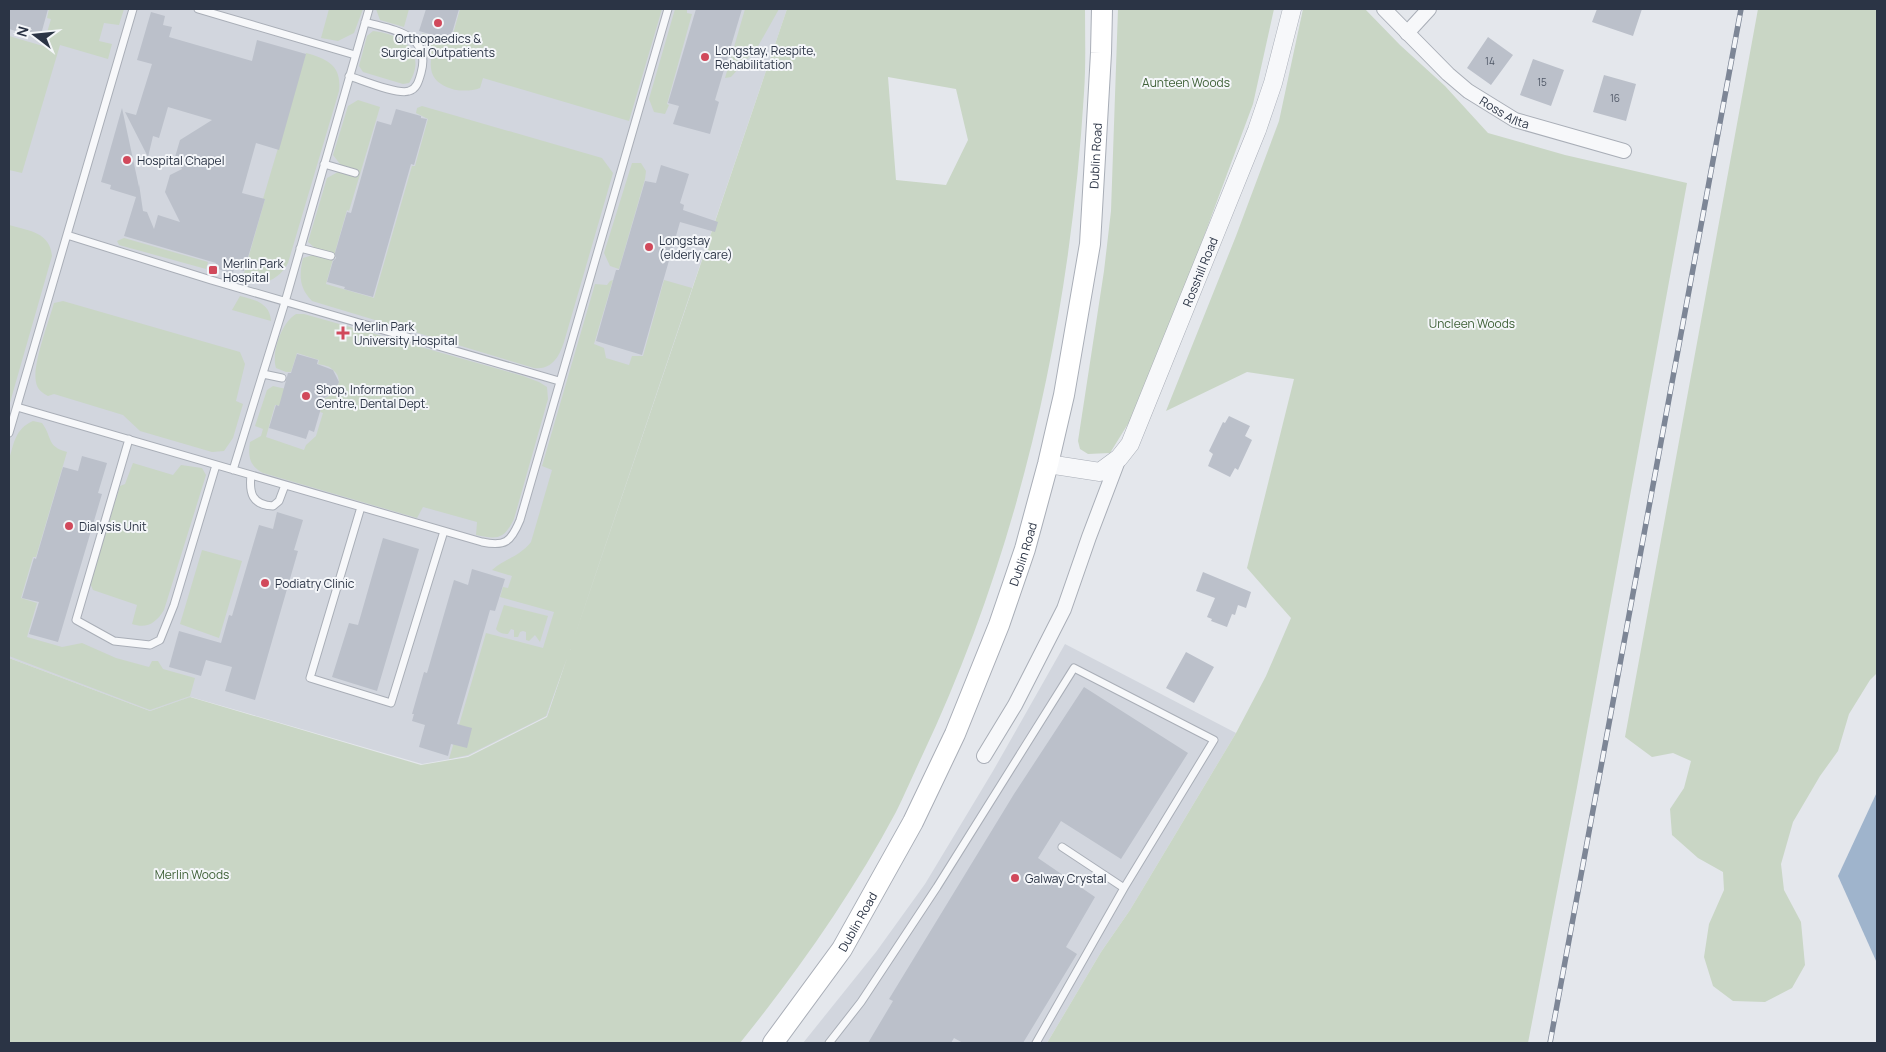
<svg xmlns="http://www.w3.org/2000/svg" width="1886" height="1052" viewBox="0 0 1886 1052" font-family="Manrope,sans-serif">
	<rect width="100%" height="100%" fill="#e4e7ec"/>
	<!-- built -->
	<path fill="#d2d6de" d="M 9,9 L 787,9 L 547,716 L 468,756 L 422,764 L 191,697 L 150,711 L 9,658 Z
		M 1065,644 L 1236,733 L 1130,910 L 1101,952 L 1047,1043 L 803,1043 L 876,952 L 925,884 L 993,771 Z"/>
	<!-- green -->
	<path fill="#c9d6c5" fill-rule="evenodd" d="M 48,9 L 124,9 L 119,25 L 104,23 L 99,41 L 112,44 L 108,59 L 60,45 L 22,173 L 9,170 L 9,36 L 43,46 L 51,19 L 47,18 L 49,9 Z
		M 329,9 L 363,9 L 354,33 L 338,41 L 321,38 Z
		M 376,9 L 409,9 L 404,27 L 380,20 Z
		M 460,9 L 662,9 L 629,121 L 483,78 L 480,88 C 473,91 463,91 456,90 C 444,87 432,81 431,68 C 430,62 432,57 430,52 C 429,45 425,39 422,33 L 451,41 Z
		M 675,9 L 687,9 L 687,13 L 692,14 L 667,104 L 669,105 L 665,114 L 654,112 L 649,99 Z
		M 745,9 L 779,9 L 757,48 L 731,77 L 725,78 Z
		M 787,9 L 1085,9 C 1085,37 1086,65 1084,93 C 1070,321 1020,549 922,756 C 913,775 905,794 896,812 C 852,894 798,971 740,1043 L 9,1043 L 9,658 L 150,711 L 190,697 L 421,765 L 468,757 L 547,717 L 567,658 L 546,716 L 468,755 L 449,759 L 486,633 L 543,648 L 554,612 L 500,597 L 503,587 L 508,588 L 512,576 L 492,570 C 506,558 519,557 531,542 L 552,470 L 542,466 L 595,284 L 607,285 L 610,281 L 613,280 L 594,344 L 604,348 L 606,358 L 629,365 L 632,356 L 643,356 L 664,280 L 692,288 L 570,650 ZM 888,77 L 956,89 L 968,140 L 946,185 L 896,180 Z
		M 1118,9 L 1274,9 L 1253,104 L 1144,398 L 1110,453 L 1088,454 L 1080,449 L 1078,441 L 1104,271 L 1111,211 Z
		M 1303,9 L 1365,9 L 1400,45 L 1445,86 L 1488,133 L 1565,155 L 1687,183 L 1577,787 L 1528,1043 L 1047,1043 L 1101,952 L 1130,910 L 1236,733 L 1266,676 L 1291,618 L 1247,568 L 1294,379 L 1247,372 L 1166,411 L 1236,236 L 1279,121 Z
		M 1758,9 L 1877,9 L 1877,673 L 1870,680 L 1849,714 L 1838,751 L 1820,776 L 1793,822 L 1781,864 L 1784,890 L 1801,922 L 1805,965 L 1792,988 L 1765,1002 L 1733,1001 L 1713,986 L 1704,957 L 1709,924 L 1724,890 L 1723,872 L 1698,858 L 1672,835 L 1670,809 L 1684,788 L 1691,761 L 1673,753 L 1652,757 L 1625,737 Z
		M 373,31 C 402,34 428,52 409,83 L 403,84 L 363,72 L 359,66 L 367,36 Z
		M 306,53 C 328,59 342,66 339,91 L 288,263 C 282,275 268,286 254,281 L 255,277 L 244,273 L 265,199 L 263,199 Z
		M 358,100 L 380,107 L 349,211 L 347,210 L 326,284 L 374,298 L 412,166 L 415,166 L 428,119 L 416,113 L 417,108 L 422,106 L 602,158 L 613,173 L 564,342 C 559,357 552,370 534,368 L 312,301 C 299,288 299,275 303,258 L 313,255 L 315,248 L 308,242 L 327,178 L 338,172 L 340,164 L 333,155 L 348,106 Z
		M 632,163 L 641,163 L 646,171 L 645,179 L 619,269 L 610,266 L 604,253 Z
		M 9,225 C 29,231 50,232 52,256 L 9,406 Z
		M 124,238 L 208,262 L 206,269 L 119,245 L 117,241 Z
		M 240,296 C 255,300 270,303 271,321 L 232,310 Z
		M 63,301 L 240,352 L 245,364 L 236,401 L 243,404 L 233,438 L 224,451 L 212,452 L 140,431 L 123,415 L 54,394 L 48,396 C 42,393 37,389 36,382 C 32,365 49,321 54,303 Z
		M 296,314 L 304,314 L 523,376 L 539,382 L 547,387 L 548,399 L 514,519 C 504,539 498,540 476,535 L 477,522 L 423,507 L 417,518 L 263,473 C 249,466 248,456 250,442 L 261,436 L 263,429 L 255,426 L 267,390 L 273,386 L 286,389 L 281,406 L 275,405 L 266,437 L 304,450 L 306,445 L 316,436 L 323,413 L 320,412 L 325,398 C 336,394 345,379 333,370 C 330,366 323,365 318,364 L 319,360 L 297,353 L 291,372 L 286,372 L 276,368 C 271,352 282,322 296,314 Z
		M 33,421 L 42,423 C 53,438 46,446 67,452 L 36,557 L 33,557 L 21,598 L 37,603 L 27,637 L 62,647 L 82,643 L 116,658 L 149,667 L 152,661 L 158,661 L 163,669 L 195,678 L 190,696 L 150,710 L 9,656 L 9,460 C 14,443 15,429 33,421 Z
		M 133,463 L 173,475 L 181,465 L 202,468 L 206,475 L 164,610 C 156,623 147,629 132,624 L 137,605 L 93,590 L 90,583 L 120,486 L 125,484 Z
		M 202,550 L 242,561 L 219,638 L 180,624 Z
		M 504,605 L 548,616 L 540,642 L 535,635 L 529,641 L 526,640 L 526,632 L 523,631 L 520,632 L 518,637 L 514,637 L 514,630 L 511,629 L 508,634 C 504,634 498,633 496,629 Z"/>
	<!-- water -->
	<path fill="#9fb4cc" d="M 1877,792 L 1877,963 L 1838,876 Z"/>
	<!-- building -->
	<path fill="#bbc0ca" d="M 9,9 L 48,9 L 40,38 L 9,29 Z
		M 426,9 L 459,9 L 450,40 L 419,31 Z
		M 696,9 L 742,9 L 715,100 L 719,102 L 710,134 L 673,124 L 679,106 L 668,103 Z
		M 1597,9 L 1642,9 L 1633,36 L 1592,22 Z
		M 151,12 L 165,16 L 163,25 L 172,27 L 169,37 L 252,61 L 257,40 L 306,54 L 279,150 L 256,143 L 242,193 L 265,199 L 244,271 L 234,268 L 233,274 L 215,268 L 216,263 L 124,236 L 136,197 L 110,189 L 111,185 L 101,182 L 122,108 L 139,187 L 139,184 L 143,211 L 147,212 L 154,229 L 158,215 L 180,222 L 165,192 L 170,175 L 182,169 L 175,157 L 180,140 L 212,120 L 168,107 L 159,138 L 153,136 L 148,157 L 125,112 L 136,115 L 152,64 L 137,60 Z
		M 1488,37 L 1513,55 L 1491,85 L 1467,68 Z
		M 1533,59 L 1564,70 L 1551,106 L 1520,95 Z
		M 1604,75 L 1636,84 L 1626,121 L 1593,112 Z
		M 396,109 L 421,116 L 421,118 L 427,119 L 414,165 L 411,164 L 373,297 L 344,289 L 345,287 L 327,282 L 333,261 L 336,258 L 335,253 L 347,212 L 351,213 L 377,121 L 391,125 Z
		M 661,165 L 689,174 L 680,203 L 684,205 L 683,210 L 718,222 L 715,232 L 680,222 L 642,355 L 596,341 L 616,270 L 619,270 L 645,181 L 656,183 Z
		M 297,354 L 318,360 L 317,364 L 333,370 L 339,382 L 334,393 L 324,398 L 314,432 L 309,430 L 306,439 L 269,428 L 276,405 L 279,406 L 288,373 L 291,373 Z
		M 1229,416 L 1250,426 L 1245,436 L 1252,440 L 1238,470 L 1235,468 L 1230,477 L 1208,466 L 1213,454 L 1209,451 L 1223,422 L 1225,423 Z
		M 82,456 L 107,463 L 98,493 L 102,494 L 58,642 L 29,634 L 39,602 L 22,598 L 34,558 L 36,559 L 63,467 L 78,471 Z
		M 277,512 L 303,520 L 294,550 L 298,551 L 255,700 L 225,691 L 232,667 L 206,660 L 201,676 L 169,667 L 179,631 L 221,643 L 229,615 L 232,616 L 259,525 L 273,529 Z
		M 383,538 L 419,549 L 377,691 L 332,677 L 349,623 L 358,625 Z
		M 472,569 L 505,579 L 495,611 L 490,610 L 457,724 L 472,728 L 467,748 L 451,744 L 448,756 L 419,747 L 425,725 L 412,721 L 414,714 L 412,714 L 424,672 L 427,673 L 454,580 L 468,585 Z
		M 1203,572 L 1251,592 L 1246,608 L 1238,605 L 1235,615 L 1232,614 L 1227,627 L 1211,621 L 1212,619 L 1207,617 L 1215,598 L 1196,591 Z
		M 1186,652 L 1214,667 L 1194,703 L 1166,688 Z
		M 1084,687 L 1188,753 L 1121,859 L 1061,821 L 1038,858 L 1095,897 L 1066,947 L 1077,954 L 1023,1043 L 963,1043 L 954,1038 L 951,1043 L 868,1043 L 893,1001 L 889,999 L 1014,794 Z"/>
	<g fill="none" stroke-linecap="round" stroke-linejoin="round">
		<defs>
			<path id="service" d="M 198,9 L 355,55
				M 349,76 C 362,80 397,95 409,91 C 417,89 419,80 421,73 C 432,34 393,30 365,22
				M 324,164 L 355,173
				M 67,235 L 211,280 L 559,381
				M 300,248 L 331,256
				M 263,374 L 282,378
				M 17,407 L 482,542 C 505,547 511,542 520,520 L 668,9
				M 9,433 L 133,9
				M 129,439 L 76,620 L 114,641 L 150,645 L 160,640 L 174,605 L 216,465
				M 233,470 L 285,302 L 369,9
				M 251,475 C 249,493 252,505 273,506 L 279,501 L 285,485
				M 361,507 L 310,678 L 391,703 L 444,531
				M 1062,847 L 1124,888
				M 829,1043 L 861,1002 L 937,887 L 1074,668 L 1214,740 L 1124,888 L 1036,1043"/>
			<g id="minor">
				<path id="s1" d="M 1384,9 L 1448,74 L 1468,91 L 1515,120 L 1624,151"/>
				<path d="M 1407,33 L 1429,9"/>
				<path d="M 984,756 L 1015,705 L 1064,609 L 1089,537 L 1119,458"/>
			</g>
			<g id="tertiary">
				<path id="s2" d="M 1048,464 L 1100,472 L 1119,458 L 1130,444 L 1257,130 L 1273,83 L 1292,9"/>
			</g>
			<g id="secondary">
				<path id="s3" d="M 773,1043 L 842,949 L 913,822 L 955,734 L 999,625 L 1025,549 L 1048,464 L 1064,395 L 1090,244 L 1101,53 L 1102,9"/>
			</g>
		</defs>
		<!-- service casing -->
		<use href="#service" stroke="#a9aeb7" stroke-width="9"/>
		<!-- minor casing -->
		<use href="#minor" stroke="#a9aeb7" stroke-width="16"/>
		<!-- tertiary casing -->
		<use href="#tertiary" stroke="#a9aeb7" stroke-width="19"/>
		<!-- secondary casing -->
		<use href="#secondary" stroke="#a9aeb7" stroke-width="22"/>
		<!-- service -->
		<use href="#service" stroke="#f7f8fa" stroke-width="7"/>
		<!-- minor -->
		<use href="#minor" stroke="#f7f8fa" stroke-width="14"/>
		<!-- tertiary -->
		<use href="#tertiary" stroke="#f7f8fa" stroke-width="18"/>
		<!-- secondary -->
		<use href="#secondary" stroke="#fff" stroke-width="20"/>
		<defs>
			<path id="rail" d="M 1550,1043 L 1741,9"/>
		</defs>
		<!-- rail casing -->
		<use href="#rail" stroke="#7d8696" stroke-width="5.5"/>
		<!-- rail -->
		<use href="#rail" stroke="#f4f6f9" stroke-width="4" stroke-dasharray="11" stroke-linecap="butt"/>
	</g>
	<!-- markers -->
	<g fill="#d1495b" stroke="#f4f6f9" stroke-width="2">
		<circle cx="438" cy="23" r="5"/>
		<circle cx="705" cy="57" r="5"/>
		<circle cx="127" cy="160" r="5"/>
		<circle cx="649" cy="247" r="5"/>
		<rect x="208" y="265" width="10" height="10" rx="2.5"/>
		<path d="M340.5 325.5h5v5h5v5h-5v5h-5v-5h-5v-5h5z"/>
		<circle cx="306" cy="396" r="5"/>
		<circle cx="69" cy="526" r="5"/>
		<circle cx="265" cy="583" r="5"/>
		<circle cx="1015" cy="878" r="5"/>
	</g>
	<g text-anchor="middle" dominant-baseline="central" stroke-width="4" stroke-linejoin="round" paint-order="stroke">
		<!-- number labels -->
		<g font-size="10" fill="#4f5766">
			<text x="1490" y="61">14</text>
			<text x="1542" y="82">15</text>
			<text x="1615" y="98">16</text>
		</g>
		<!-- poi labels -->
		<g font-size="12" fill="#2b3445" stroke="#f4f6f9" text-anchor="start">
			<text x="438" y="38" text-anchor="middle">Orthopaedics &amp;<tspan x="438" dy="14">Surgical Outpatients</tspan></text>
			<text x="715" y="50">Longstay, Respite,<tspan x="715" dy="14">Rehabilitation</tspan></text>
			<text x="137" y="160">Hospital Chapel</text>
			<text x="659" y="240">Longstay<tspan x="659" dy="14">(elderly care)</tspan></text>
			<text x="223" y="263">Merlin Park<tspan x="223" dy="14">Hospital</tspan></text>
			<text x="354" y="326">Merlin Park<tspan x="354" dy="14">University Hospital</tspan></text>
			<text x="316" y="389">Shop, Information<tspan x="316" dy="14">Centre, Dental Dept.</tspan></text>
			<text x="79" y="526">Dialysis Unit</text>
			<text x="275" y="583">Podiatry Clinic</text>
			<text x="1025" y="878">Galway Crystal</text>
		</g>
		<!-- park labels -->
		<g font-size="12" fill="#3f6138" stroke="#f4f6f9">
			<text x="1186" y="82">Aunteen Woods</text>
			<text x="1472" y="323">Uncleen Woods</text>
			<text x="192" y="874">Merlin Woods</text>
		</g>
		<!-- street labels -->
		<g font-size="12" fill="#2b3445" stroke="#f4f6f9">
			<text stroke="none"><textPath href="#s1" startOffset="160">Ross Allta</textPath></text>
			<text stroke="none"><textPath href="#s3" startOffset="958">Dublin Road</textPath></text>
			<text stroke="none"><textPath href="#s2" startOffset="280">Rosshill Road</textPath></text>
			<text stroke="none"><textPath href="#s3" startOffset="552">Dublin Road</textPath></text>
			<text stroke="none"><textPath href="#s3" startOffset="148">Dublin Road</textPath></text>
		</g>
	</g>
	<!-- border -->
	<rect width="1886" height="1052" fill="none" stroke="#2b3445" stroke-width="20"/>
	<!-- north arrow -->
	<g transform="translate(35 35) rotate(286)" stroke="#f4f6f9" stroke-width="4" paint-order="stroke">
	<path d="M0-4L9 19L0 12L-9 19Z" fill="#2b3445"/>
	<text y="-8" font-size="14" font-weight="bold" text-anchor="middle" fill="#2b3445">N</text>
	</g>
</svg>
